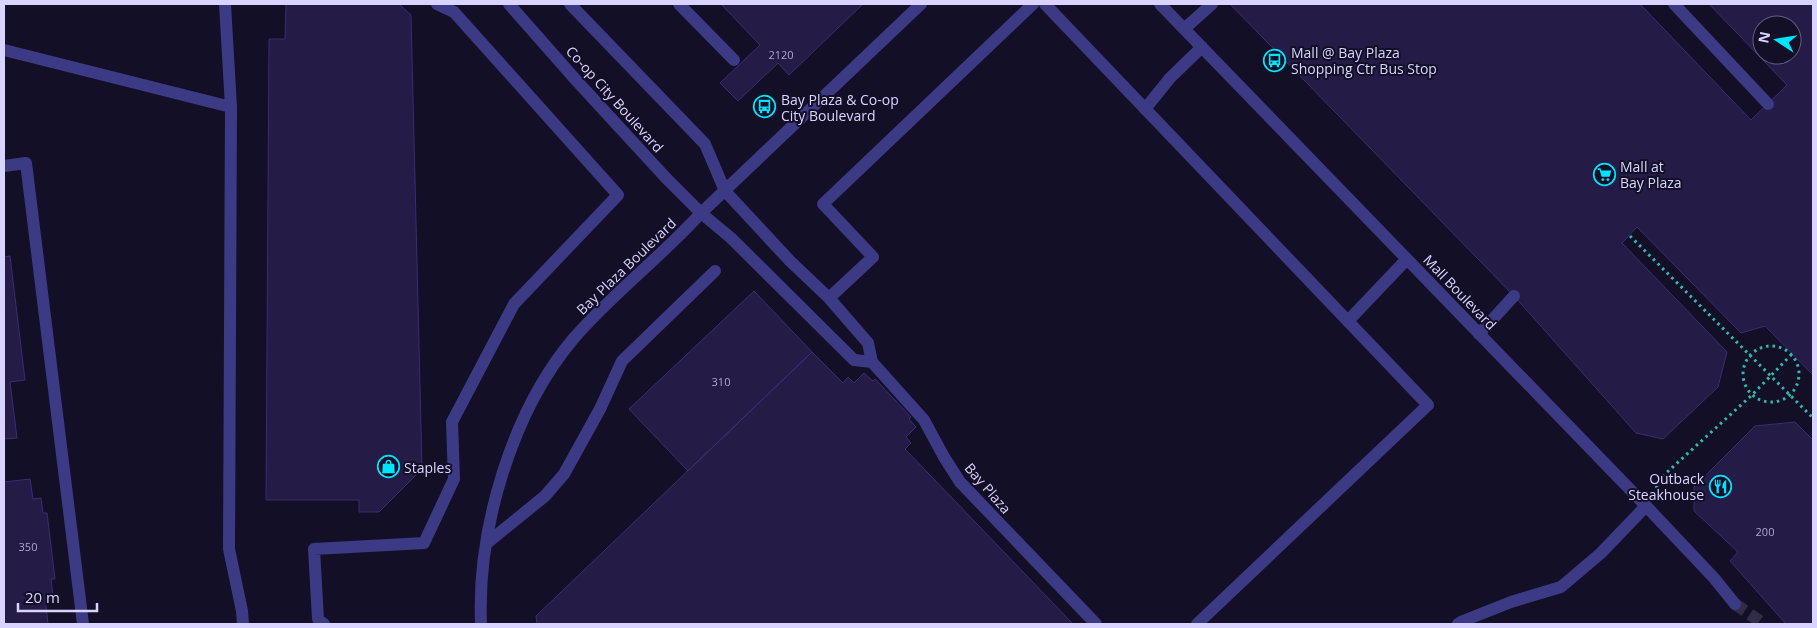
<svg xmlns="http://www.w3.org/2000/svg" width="1817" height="628" viewBox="0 0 1817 628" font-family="'Open Sans',sans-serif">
	<rect width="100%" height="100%" fill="#130f26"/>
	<!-- building -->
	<path fill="#241b47" stroke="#3b2d73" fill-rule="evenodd" d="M 286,4 L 399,4 L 411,15 L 422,469 L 379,512 L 359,512 L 359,500 L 266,500 L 269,39 L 285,39 Z
		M 721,4 L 863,4 L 789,75 L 778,63 L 738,101 L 720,83 L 760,45 Z
		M 1230,4 L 1640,4 L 1751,120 L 1787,85 L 1709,4 L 1813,4 L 1813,375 L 1765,326 L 1741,333 L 1637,227 L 1622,243 L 1727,352 L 1718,387 L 1663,439 L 1636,433 L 1514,296 ZM 1762,25 L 1792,25 L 1792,55 L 1762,55 Z
		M 10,256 L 25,380 L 10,382 L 17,438 L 4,439 L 4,257 Z
		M 754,291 L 812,352 L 688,471 L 629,409 Z
		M 812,352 L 843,383 L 848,377 L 854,383 L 864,373 L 873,381 L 875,379 L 911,417 L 909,419 L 916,427 L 906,437 L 911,443 L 905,449 L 1073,624 L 537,624 L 536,616 Z
		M 1795,422 L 1813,440 L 1813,624 L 1786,624 L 1730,561 L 1738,552 L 1694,511 L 1694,487 L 1755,426 Z
		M 30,479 L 33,499 L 41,498 L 43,513 L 47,513 L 55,579 L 51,579 L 53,596 L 45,597 L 48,624 L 4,624 L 4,482 Z"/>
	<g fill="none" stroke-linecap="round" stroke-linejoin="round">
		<!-- minor-tunnel -->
		<path stroke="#312d47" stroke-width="12" stroke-dasharray="12 6" stroke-linecap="butt" d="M 1735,604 L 1764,624"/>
		<!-- path -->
		<path stroke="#2fb8b0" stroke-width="3" stroke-dasharray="2.5 4" stroke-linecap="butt" d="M 1630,236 L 1813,418
			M1743 374a28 28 0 1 1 56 0a28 28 0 1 1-56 0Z
			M 1656,488 L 1664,475 L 1752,395 L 1792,354"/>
		<!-- minor -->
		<path stroke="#3d3a85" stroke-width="12" d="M 225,4 L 231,107 L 229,549 L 242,611 L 243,624
			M 509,4 L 575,79 L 666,178 L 701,213 L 731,238 L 854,360 L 872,362
			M 570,4 L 705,144 L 725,191 L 790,261 L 829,298 L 868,343 L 872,362 L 924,420 L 944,457 L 960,482 L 1096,624
			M 679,4 L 734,60
			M 1045,4 L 1428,405 L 1197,624
			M 1160,4 L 1646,506 L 1714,578 L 1735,604
			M 1674,4 L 1768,104
			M 1184,29 L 1212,4
			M 4,50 L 231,107
			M 1145,109 L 1170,78 L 1202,47
			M 4,166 L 26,163 L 83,624
			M 829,298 L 873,257 L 823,204 L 1033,4
			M 1348,321 L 1407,259
			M 1479,334 L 1514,296
			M 487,543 L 545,496 L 564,474 L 600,409 L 622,361 L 715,271
			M 324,624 L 318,619 L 314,549 L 424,543 L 454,479 L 452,422 L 514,304 L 618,195 L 454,12 L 437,4
			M 481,624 C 477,529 512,411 574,338 C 613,293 661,257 701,213 L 921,4
			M 1458,624 L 1463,621 L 1511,602 L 1561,587 L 1601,553 L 1646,506"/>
	</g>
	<!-- icons -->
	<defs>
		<symbol id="bus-ring" viewBox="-11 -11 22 22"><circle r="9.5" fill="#130f26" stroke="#00e5ff" stroke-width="1.5"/><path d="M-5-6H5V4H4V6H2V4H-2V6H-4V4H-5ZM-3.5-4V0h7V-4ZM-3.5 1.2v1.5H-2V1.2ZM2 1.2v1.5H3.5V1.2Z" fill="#00e5ff"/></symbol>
		<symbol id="supermarket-ring" viewBox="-11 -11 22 22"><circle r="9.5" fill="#130f26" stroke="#00e5ff" stroke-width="1.5"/><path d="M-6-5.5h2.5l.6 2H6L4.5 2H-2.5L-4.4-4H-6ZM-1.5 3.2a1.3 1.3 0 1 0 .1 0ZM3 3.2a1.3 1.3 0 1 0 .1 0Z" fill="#00e5ff"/></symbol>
		<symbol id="shop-ring" viewBox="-11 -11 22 22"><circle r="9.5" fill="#130f26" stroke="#00e5ff" stroke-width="1.5"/><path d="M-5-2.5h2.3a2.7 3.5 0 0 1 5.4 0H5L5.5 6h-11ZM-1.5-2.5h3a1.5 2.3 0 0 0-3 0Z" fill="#00e5ff"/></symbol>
		<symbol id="restaurant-ring" viewBox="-11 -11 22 22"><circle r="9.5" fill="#130f26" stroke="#00e5ff" stroke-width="1.5"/><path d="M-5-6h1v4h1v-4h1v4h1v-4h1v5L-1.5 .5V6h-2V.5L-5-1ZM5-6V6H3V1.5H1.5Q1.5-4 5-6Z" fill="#00e5ff"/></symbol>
	</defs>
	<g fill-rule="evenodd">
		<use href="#bus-ring" x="1262" y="48" width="25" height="25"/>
		<use href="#bus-ring" x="752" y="94" width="25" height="25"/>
		<use href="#supermarket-ring" x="1592" y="162" width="25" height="25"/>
		<use href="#shop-ring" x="376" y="454" width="25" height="25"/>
		<use href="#restaurant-ring" x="1708" y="474" width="25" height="25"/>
	</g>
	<g text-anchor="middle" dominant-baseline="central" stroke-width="4" stroke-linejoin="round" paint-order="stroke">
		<!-- number labels -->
		<g font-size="11" fill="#aca6d1">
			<text x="781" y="54">2120</text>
			<text x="721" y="381">310</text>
			<text x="1765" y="531">200</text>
			<text x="28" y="546">350</text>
		</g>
		<!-- poi labels -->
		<g font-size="14" fill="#d9d4ff" stroke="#130f26" text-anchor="start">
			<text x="1291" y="52">Mall @ Bay Plaza<tspan x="1291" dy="16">Shopping Ctr Bus Stop</tspan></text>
			<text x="781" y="99">Bay Plaza &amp; Co-op<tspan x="781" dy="16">City Boulevard</tspan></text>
			<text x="1620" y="166">Mall at<tspan x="1620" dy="16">Bay Plaza</tspan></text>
			<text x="404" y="467">Staples</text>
			<text x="1704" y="478" text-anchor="end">Outback<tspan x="1704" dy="16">Steakhouse</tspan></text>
		</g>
		<!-- street labels -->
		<g font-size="14" fill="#d9d4ff" stroke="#130f26">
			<text transform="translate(615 99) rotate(48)">Co-op City Boulevard</text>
			<text transform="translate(626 266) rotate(-44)">Bay Plaza Boulevard</text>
			<text transform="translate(1460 292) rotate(46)">Mall Boulevard</text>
			<text transform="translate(988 488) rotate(49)">Bay Plaza</text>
		</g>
	</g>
	<!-- border -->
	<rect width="1817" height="628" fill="none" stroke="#d9d4ff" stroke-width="10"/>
	<!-- north arrow -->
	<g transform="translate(1777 40) rotate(282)"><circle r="24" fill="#130f26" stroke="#625e7d"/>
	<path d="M0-4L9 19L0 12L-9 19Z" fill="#00e5ff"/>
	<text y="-8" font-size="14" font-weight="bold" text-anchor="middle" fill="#d9d4ff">N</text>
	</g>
	<!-- scale -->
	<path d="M18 603v8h79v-8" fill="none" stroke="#d9d4ff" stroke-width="2.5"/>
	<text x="25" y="603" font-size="15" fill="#d9d4ff" stroke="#130f26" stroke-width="4" paint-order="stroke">20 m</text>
</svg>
